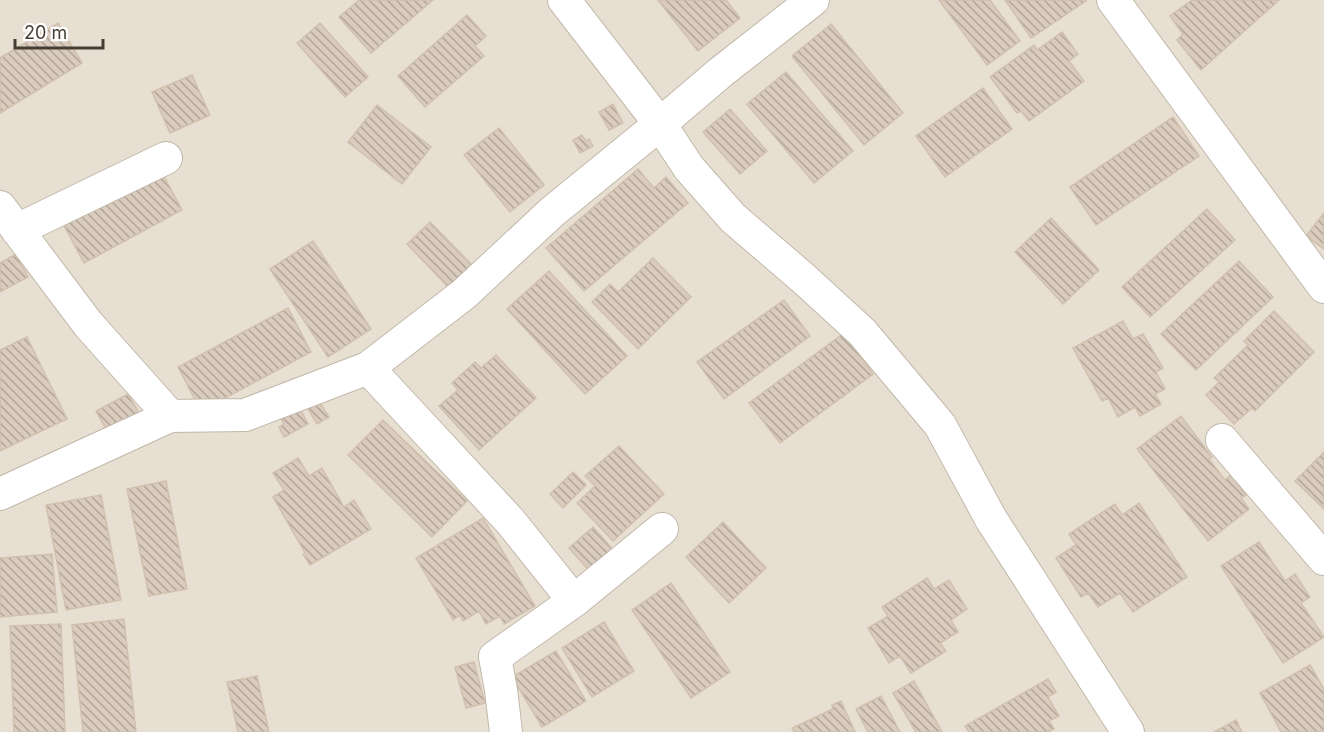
<svg xmlns="http://www.w3.org/2000/svg" width="1324" height="732" viewBox="0 0 1324 732" font-family="Inter,sans-serif">
	<defs>
		<pattern id="building-back-hatch" width="6" height="6" patternUnits="userSpaceOnUse" patternTransform="scale(1.5)"><rect width="6" height="6" fill="#d9cbbd"/><path d="M-1 5l2 2M0 0l6 6M5-1l2 2" fill="none" stroke="#b2a69a"/></pattern>
	</defs>
	<rect width="100%" height="100%" fill="#f3eee5"/>
	<!-- residential -->
	<path fill="#e8dfd3" d="M 0,0 L 1324,0 L 1324,732 L 0,732 Z"/>
	<!-- building -->
	<path fill="url(#building-back-hatch)" stroke="#d1c0ad" stroke-width="1.5" d="M 359,0 L 433,0 L 371,53 L 339,17 Z
		M 658,0 L 726,0 L 740,18 L 698,51 Z
		M 939,0 L 990,0 L 1020,41 L 987,65 Z
		M 1005,0 L 1086,0 L 1086,1 L 1031,38 Z
		M 1192,0 L 1279,0 L 1201,70 L 1177,40 L 1183,34 L 1170,16 Z
		M 467,15 L 486,36 L 475,46 L 484,56 L 425,107 L 398,76 Z
		M 58,23 L 82,63 L 0,113 L 0,58 Z
		M 320,23 L 368,77 L 345,97 L 297,43 Z
		M 831,24 L 903,113 L 864,145 L 792,56 Z
		M 1062,32 L 1078,54 L 1069,61 L 1084,81 L 1029,121 L 1021,111 L 1017,113 L 990,77 L 1034,45 L 1037,50 Z
		M 786,72 L 853,151 L 814,183 L 747,104 Z
		M 192,75 L 210,115 L 170,133 L 152,92 Z
		M 983,88 L 1012,129 L 945,177 L 916,136 Z
		M 613,104 L 623,123 L 609,130 L 599,112 Z
		M 377,105 L 431,147 L 402,184 L 348,142 Z
		M 730,109 L 767,151 L 740,174 L 703,132 Z
		M 1173,117 L 1199,156 L 1096,225 L 1070,187 Z
		M 499,128 L 544,185 L 510,212 L 464,155 Z
		M 582,135 L 586,141 L 589,139 L 593,146 L 580,153 L 573,140 Z
		M 158,165 L 182,210 L 84,263 L 60,218 Z
		M 638,169 L 654,188 L 666,177 L 688,203 L 584,291 L 546,248 Z
		M 1207,209 L 1235,240 L 1150,317 L 1122,287 Z
		M 1324,213 L 1324,249 L 1306,236 Z
		M 1051,218 L 1099,270 L 1063,304 L 1015,252 Z
		M 430,222 L 472,265 L 449,288 L 407,244 Z
		M 313,241 L 371,329 L 328,357 L 270,269 Z
		M 16,254 L 28,277 L 0,292 L 0,263 Z
		M 653,258 L 691,297 L 638,349 L 592,302 L 610,284 L 618,292 Z
		M 1239,261 L 1273,297 L 1196,370 L 1161,334 Z
		M 549,271 L 627,356 L 585,394 L 507,309 Z
		M 784,300 L 810,336 L 724,399 L 697,362 Z
		M 288,308 L 311,352 L 201,411 L 178,367 Z
		M 1274,311 L 1314,352 L 1255,411 L 1252,408 L 1234,424 L 1206,395 L 1219,382 L 1214,378 L 1248,345 L 1244,341 Z
		M 1123,321 L 1133,339 L 1143,334 L 1163,368 L 1156,372 L 1165,389 L 1155,394 L 1161,404 L 1140,416 L 1135,407 L 1118,417 L 1108,398 L 1102,401 L 1073,348 Z
		M 844,333 L 873,374 L 780,443 L 749,403 Z
		M 27,337 L 67,419 L 0,451 L 0,350 Z
		M 496,355 L 536,398 L 479,450 L 439,406 L 458,390 L 452,383 L 475,362 L 481,368 Z
		M 128,394 L 139,413 L 107,431 L 96,411 Z
		M 318,400 L 329,417 L 317,424 L 306,406 Z
		M 299,406 L 308,424 L 284,437 L 279,427 L 284,424 L 279,416 Z
		M 1181,416 L 1212,457 L 1209,459 L 1225,480 L 1231,475 L 1246,495 L 1241,498 L 1249,509 L 1208,541 L 1137,449 Z
		M 383,420 L 467,501 L 432,537 L 348,455 Z
		M 619,446 L 664,494 L 613,541 L 577,503 L 595,486 L 585,476 Z
		M 1324,452 L 1324,509 L 1295,481 Z
		M 298,458 L 309,476 L 322,468 L 344,507 L 354,500 L 371,529 L 310,565 L 303,554 L 305,553 L 273,497 L 284,490 L 273,473 Z
		M 573,472 L 586,485 L 563,508 L 550,494 Z
		M 166,481 L 187,589 L 149,596 L 127,489 Z
		M 101,495 L 121,600 L 66,610 L 46,505 Z
		M 1139,503 L 1187,577 L 1133,612 L 1120,593 L 1098,607 L 1088,593 L 1081,597 L 1056,558 L 1076,545 L 1069,534 L 1115,504 L 1122,515 Z
		M 483,518 L 535,606 L 504,624 L 500,616 L 486,624 L 479,611 L 463,621 L 460,615 L 453,620 L 416,558 Z
		M 723,522 L 766,568 L 729,603 L 686,557 Z
		M 593,527 L 616,553 L 592,574 L 569,548 Z
		M 1259,542 L 1285,581 L 1295,574 L 1310,597 L 1301,603 L 1324,637 L 1283,663 L 1221,566 Z
		M 52,554 L 57,612 L 0,617 L 0,558 Z
		M 927,578 L 934,589 L 949,580 L 967,609 L 951,620 L 958,632 L 940,643 L 946,651 L 911,673 L 900,656 L 889,663 L 868,628 L 888,616 L 882,607 Z
		M 671,583 L 730,672 L 691,698 L 632,610 Z
		M 124,619 L 136,732 L 83,732 L 72,625 Z
		M 604,622 L 634,671 L 592,697 L 562,648 Z
		M 61,624 L 65,732 L 14,732 L 10,626 Z
		M 556,651 L 586,701 L 542,727 L 512,677 Z
		M 474,662 L 485,703 L 466,708 L 455,667 Z
		M 1310,665 L 1324,689 L 1324,732 L 1281,732 L 1260,693 Z
		M 257,676 L 269,732 L 238,732 L 227,682 Z
		M 1048,679 L 1056,692 L 1048,697 L 1059,716 L 1049,721 L 1054,729 L 1048,732 L 969,732 L 965,726 Z
		M 914,681 L 942,732 L 916,732 L 893,693 Z
		M 881,696 L 900,732 L 868,732 L 856,709 Z
		M 841,701 L 855,732 L 794,732 L 792,728 L 833,709 L 832,705 Z
		M 1236,720 L 1242,732 L 1214,732 Z"/>
	<g fill="none" stroke-linecap="round" stroke-linejoin="round">
		<defs>
			<path id="minor" d="M 813,0 L 721,72 L 660,124 L 689,168 L 733,218 L 803,278 L 862,332 L 940,425 L 991,519 L 1128,732
				M 1113,0 L 1324,287
				M 0,207 L 88,324 L 170,416
				M 17,230 L 166,158
				M 368,368 L 510,521 L 574,601
				M 1222,440 L 1324,559
				M 0,494 L 170,416 L 245,415 L 368,368 L 464,294 L 552,212 L 660,124 L 564,0
				M 506,732 L 501,690 L 495,657 L 574,601 L 662,529"/>
		</defs>
		<!-- minor casing -->
		<use href="#minor" stroke="#c2b8aa" stroke-width="34"/>
		<!-- minor -->
		<use href="#minor" stroke="#fff" stroke-width="32"/>
	</g>
	<!-- scale -->
	<path d="M15 39v9h88v-9" fill="none" stroke="#463e34" stroke-width="3"/>
	<text x="24" y="39" font-size="18" fill="#463e34" stroke="#ffffff" stroke-width="4.5" paint-order="stroke">20 m</text>
</svg>
